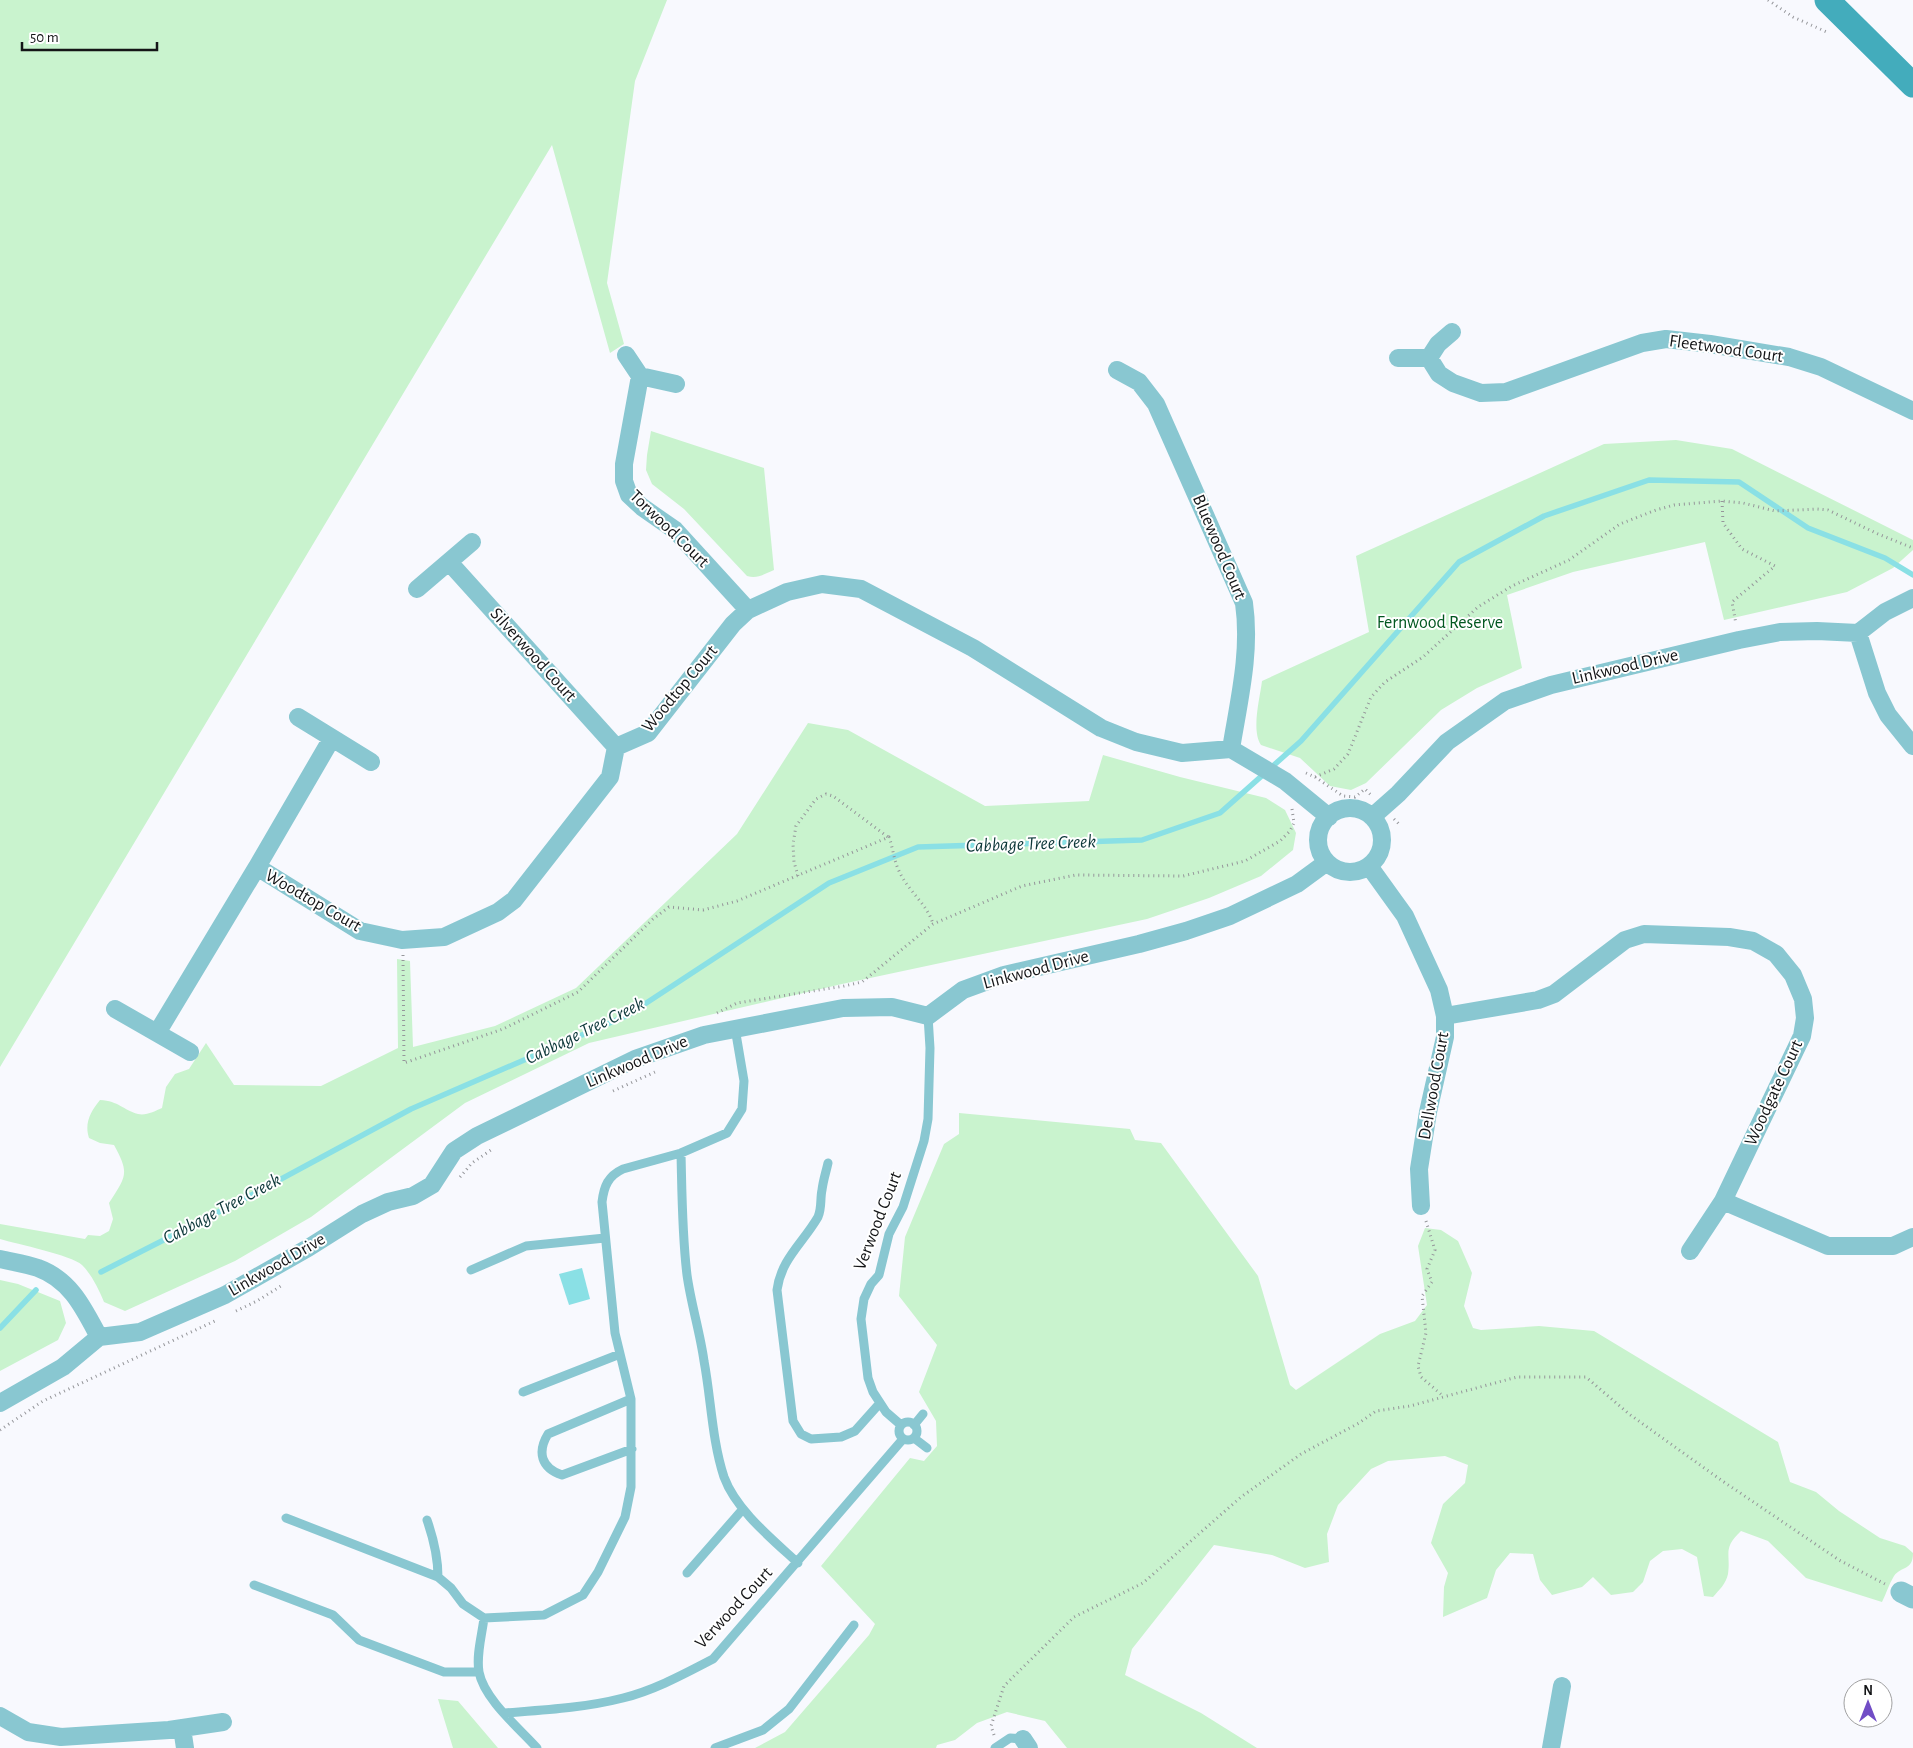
<svg xmlns="http://www.w3.org/2000/svg" width="1913" height="1748" viewBox="0 0 1913 1748" font-family="'Alegreya Sans',sans-serif">
	<rect width="100%" height="100%" fill="#f8f9fe"/>
	<!-- green -->
	<path fill="#c9f3ce" d="M 0,0 L 667,0 L 635,81 L 607,283 L 624,344 L 610,353 L 552,145 L 0,1067 Z
		M 651,431 L 764,468 L 774,570 C 764,574 758,579 747,576 L 684,509 L 652,484 L 646,470 L 647,455 Z
		M 1676,440 L 1732,449 L 1913,540 L 1913,550 L 1893,568 L 1847,592 L 1724,620 L 1705,542 L 1573,572 L 1507,595 L 1522,668 L 1477,688 L 1441,710 L 1366,783 L 1351,790 L 1330,786 L 1300,758 L 1261,745 C 1251,730 1260,698 1262,681 L 1369,632 L 1356,556 L 1604,444 Z
		M 808,723 L 848,730 L 985,806 L 1089,801 L 1103,755 L 1180,777 L 1266,798 L 1285,810 L 1296,833 L 1293,850 L 1261,876 L 1209,898 L 1147,919 L 842,984 L 589,1043 L 465,1103 L 311,1217 L 235,1261 L 125,1311 L 104,1302 C 99,1290 92,1275 82,1265 C 71,1255 17,1244 0,1239 L 0,1224 L 85,1239 L 88,1235 L 100,1236 L 109,1231 L 113,1219 L 109,1203 C 126,1176 130,1174 114,1145 L 100,1143 L 89,1138 C 84,1123 91,1111 100,1100 C 119,1101 123,1110 138,1114 C 146,1116 155,1111 162,1108 L 166,1087 L 175,1074 L 189,1069 L 206,1043 L 234,1085 L 321,1086 L 398,1048 L 397,959 L 410,961 L 413,1047 L 495,1026 L 576,988 L 737,834 Z
		M 959,1113 L 1130,1129 L 1135,1140 L 1161,1143 L 1258,1276 L 1290,1385 L 1296,1390 L 1380,1334 L 1415,1321 L 1427,1305 L 1418,1246 L 1425,1228 L 1441,1230 L 1458,1241 L 1472,1273 L 1464,1306 L 1473,1328 L 1481,1330 L 1539,1326 L 1594,1331 L 1778,1442 L 1790,1482 L 1816,1492 L 1839,1511 L 1880,1538 L 1905,1546 L 1913,1553 C 1913,1571 1901,1566 1894,1576 C 1889,1584 1886,1594 1882,1602 L 1806,1578 L 1768,1541 L 1741,1531 C 1722,1549 1731,1553 1728,1574 C 1726,1584 1719,1590 1713,1597 L 1704,1596 L 1697,1557 L 1682,1549 L 1663,1551 L 1650,1561 L 1643,1582 L 1633,1592 L 1611,1595 L 1593,1577 L 1582,1587 L 1552,1595 L 1540,1580 L 1533,1554 L 1510,1553 L 1496,1570 L 1487,1598 L 1443,1617 L 1444,1587 L 1448,1573 L 1431,1543 L 1443,1504 L 1465,1483 L 1468,1465 L 1445,1456 L 1388,1461 L 1371,1469 L 1338,1505 L 1327,1534 L 1329,1562 L 1305,1568 L 1272,1555 L 1214,1545 L 1132,1649 L 1125,1675 L 1201,1713 L 1257,1748 L 1067,1748 L 1045,1721 L 1007,1712 L 977,1723 L 955,1740 L 937,1745 L 936,1748 L 755,1748 L 785,1732 L 869,1635 L 875,1624 L 821,1566 L 910,1458 L 924,1461 L 937,1446 L 936,1421 L 919,1392 L 937,1345 L 899,1296 L 905,1237 L 944,1144 L 959,1134 Z
		M 0,1280 L 18,1284 L 60,1301 L 66,1323 L 58,1340 L 0,1371 Z
		M 438,1699 L 458,1701 L 498,1748 L 453,1748 Z"/>
	<!-- water -->
	<path fill="#8ae0e5" d="M 582,1268 L 590,1299 L 569,1305 L 559,1274 Z"/>
	<g fill="none" stroke-linecap="round" stroke-linejoin="round">
		<!-- stream -->
		<path stroke="#8ae0e5" stroke-width="5.5" d="M 101,1272 L 244,1199 L 411,1109 L 628,1015 L 829,883 L 918,847 L 1142,840 L 1220,813 L 1301,741 L 1459,562 L 1544,516 L 1649,480 L 1739,482 L 1808,528 L 1885,558 L 1913,575
			M 0,1328 L 36,1290"/>
		<!-- path -->
		<path stroke="#95969a" stroke-width="3" stroke-dasharray="1 4" stroke-linecap="butt" d="M 1768,0 L 1793,17 L 1829,33
			M 1722,501 L 1723,523 L 1742,549 L 1775,566 L 1732,602 L 1736,624
			M 1306,773 L 1315,777 L 1334,769 L 1348,754 L 1371,697 L 1385,682 L 1423,657 L 1478,607 L 1512,586 L 1569,560 L 1620,524 L 1656,510 L 1674,505 L 1722,501 L 1743,503 L 1775,511 L 1817,509 L 1828,510 L 1878,534 L 1913,548
			M 1315,777 L 1343,796 L 1355,797 L 1365,789 L 1372,796
			M 1394,819 L 1400,825
			M 798,876 L 794,862 L 793,844 L 796,826 L 816,799 L 826,794 L 833,796 L 888,837
			M 403,955 L 404,1063 L 503,1029 L 578,992 L 653,919 L 669,907 L 703,910 L 737,901 L 889,837 C 893,848 894,861 899,871 C 908,891 928,905 933,924
			M 717,1013 L 737,1003 L 844,986 L 862,982 L 933,924 L 1022,886 L 1076,875 L 1183,876 L 1245,861 L 1280,841 L 1290,831 L 1294,823 L 1292,809
			M 613,1091 L 655,1072
			M 460,1177 L 472,1163 L 491,1150
			M 1426,1221 L 1435,1250 L 1427,1269 L 1432,1282 L 1422,1296 L 1426,1333 L 1418,1366 L 1421,1377 L 1443,1396
			M 236,1311 L 257,1301 L 281,1286
			M 0,1430 L 43,1401 L 217,1320
			M 994,1735 L 991,1726 L 1004,1686 L 1074,1617 L 1143,1583 L 1241,1497 L 1301,1454 L 1359,1423 L 1376,1411 L 1410,1406 L 1517,1377 L 1586,1377 L 1629,1414 L 1721,1480 L 1839,1560 L 1885,1584"/>
		<!-- service -->
		<path stroke="#89c7d1" stroke-width="9" d="M 681,1153 C 682,1194 682,1234 687,1275 C 691,1304 700,1332 704,1361 C 711,1398 712,1441 724,1477 C 736,1510 772,1539 798,1563
			M 828,1163 C 826,1172 823,1181 822,1190 C 820,1199 822,1208 818,1217 C 803,1243 781,1259 777,1290 L 793,1421 L 801,1434 L 811,1439 L 841,1437 L 855,1431 L 880,1403
			M 471,1270 L 526,1246 L 605,1238
			M 523,1392 L 620,1354
			M 631,1399 L 548,1434 C 537,1452 541,1468 562,1475 L 632,1449
			M899 1431a9 9 0 1 1 18 0a9 9 0 1 1-18 0Z
			M 901,1425 L 886,1412 L 873,1392 L 868,1378 L 861,1319 L 864,1299 L 871,1284 L 879,1275 L 889,1234 L 903,1207 L 924,1141 L 928,1119 L 930,1048 L 928,1016
			M 914,1425 L 923,1414
			M 914,1438 L 927,1448
			M 286,1518 L 438,1577 L 451,1588 L 463,1604 L 484,1618 L 544,1615 L 583,1595 L 598,1572 L 625,1517 L 631,1487 L 631,1399 L 615,1333 L 602,1202 C 604,1186 608,1176 623,1169 L 681,1153 L 727,1133 L 742,1109 L 744,1081 L 735,1028
			M 427,1520 C 434,1540 438,1557 438,1577
			M 687,1573 L 743,1509
			M 254,1585 L 333,1615 L 359,1640 L 444,1672 L 479,1672
			M 484,1618 C 482,1635 476,1655 479,1672 C 484,1699 519,1728 537,1748
			M 505,1713 C 544,1710 584,1708 623,1698 C 655,1690 684,1674 713,1659 L 903,1439
			M 715,1748 L 763,1730 L 789,1709 L 854,1625
			M 995,1748 L 1010,1738 L 1023,1739"/>
		<!-- minor -->
		<path stroke="#89c7d1" stroke-width="18" d="M 626,355 L 640,376 L 676,384
			M 1398,358 L 1429,358 L 1438,344 L 1452,332
			M 1429,358 L 1439,374 L 1453,383 L 1481,393 L 1506,392 L 1642,343 L 1666,339 L 1710,344 L 1789,357 L 1821,367 L 1913,411
			M 1117,370 L 1139,382 L 1156,404 L 1244,603 C 1251,652 1239,700 1231,749
			M 640,376 L 624,464 L 624,481 L 629,495 L 642,507 L 675,530 L 748,610
			M 449,562 L 616,747
			M 417,589 L 472,542
			M 1858,633 L 1877,693 L 1888,715 L 1913,746
			M 298,717 L 371,762
			M1318 840a32 32 0 1 1 64 0a32 32 0 1 1-64 0Z
			M 1372,817 L 1398,794 L 1447,742 L 1505,701 L 1551,685 L 1739,640 L 1780,632 L 1817,631 L 1858,633 L 1885,612 L 1913,598
			M 1369,866 L 1405,916 L 1439,990 L 1445,1016 L 1445,1037 L 1428,1112 L 1419,1169 L 1421,1206
			M 257,867 L 332,738
			M 115,1009 L 190,1052
			M 1445,1016 L 1538,1000 L 1554,994 L 1625,940 L 1644,934 L 1729,937 L 1753,941 L 1776,954 L 1793,975 L 1803,999 L 1805,1018 L 1802,1036 L 1723,1201 L 1690,1251
			M 157,1033 L 257,867 L 360,931 L 402,940 L 444,937 L 498,912 L 514,900 L 610,777 L 616,747 L 648,733 L 733,624 L 748,610 L 787,592 L 822,584 L 861,589 L 973,648 L 1101,728 L 1136,742 L 1182,753 L 1231,749 L 1285,781 L 1329,817
			M 1723,1201 L 1828,1246 L 1893,1246 L 1913,1237
			M 0,1259 C 13,1262 26,1264 38,1268 C 71,1280 84,1309 99,1337
			M 0,1403 L 63,1367 L 99,1337 L 140,1332 L 225,1295 L 308,1248 L 362,1214 L 388,1202 L 413,1196 L 432,1185 L 454,1151 L 477,1136 L 635,1059 L 704,1035 L 843,1008 L 892,1007 L 928,1016 L 963,990 L 1004,975 L 1139,944 L 1186,931 L 1230,916 L 1297,884 L 1327,862
			M 0,1716 L 28,1732 L 61,1737 L 169,1730 L 223,1722
			M 182,1728 L 185,1748
			M 1023,1739 L 1029,1748
			M 1551,1748 L 1562,1686"/>
		<!-- tertiary -->
		<path stroke="#89c7d1" stroke-width="21" d="M 1901,1592 L 1913,1598"/>
		<!-- secondary -->
		<path stroke="#43acbc" stroke-width="25" d="M 1827,0 L 1913,85"/>
	</g>
	<g text-anchor="middle" dominant-baseline="central" stroke-width="4" stroke-linejoin="round" paint-order="stroke">
		<!-- street labels -->
		<g font-size="18" fill="#141517" stroke="#fff">
			<text transform="translate(1726 349) rotate(8)">Fleetwood Court</text>
			<text transform="translate(669 529) rotate(44)">Torwood Court</text>
			<text transform="translate(1219 547) rotate(67)">Bluewood Court</text>
			<text transform="translate(533 655) rotate(48)">Silverwood Court</text>
			<text transform="translate(1625 667) rotate(-13)">Linkwood Drive</text>
			<text transform="translate(680 689) rotate(-50)">Woodtop Court</text>
			<text transform="translate(313 901) rotate(30)">Woodtop Court</text>
			<text transform="translate(1036 970) rotate(-15)">Linkwood Drive</text>
			<text transform="translate(637 1062) rotate(-23)">Linkwood Drive</text>
			<text transform="translate(1434 1086) rotate(-80)">Dellwood Court</text>
			<text transform="translate(1774 1093) rotate(-65)">Woodgate Court</text>
			<text transform="translate(878 1221) rotate(-69)">Verwood Court</text>
			<text transform="translate(277 1265) rotate(-30)">Linkwood Drive</text>
			<text transform="translate(734 1608) rotate(-47)">Verwood Court</text>
		</g>
		<!-- park labels -->
		<g font-size="18" fill="#025720" stroke="#fff">
			<text x="1440" y="623">Fernwood Reserve</text>
		</g>
		<!-- water labels -->
		<g font-size="19" font-style="italic" fill="#0e383a" stroke="#fff">
			<text transform="translate(1031 844) rotate(-2)">Cabbage Tree Creek</text>
			<text transform="translate(585 1031) rotate(-26)">Cabbage Tree Creek</text>
			<text transform="translate(222 1209) rotate(-28)">Cabbage Tree Creek</text>
		</g>
	</g>
	<!-- north arrow -->
	<g transform="translate(1868 1703)"><circle r="24" fill="#ffffff" stroke="#a1a1a2"/>
	<path d="M0-4L9 19L0 12L-9 19Z" fill="#714dc6"/>
	<text y="-8" font-size="14" font-weight="bold" text-anchor="middle" fill="#141517">N</text>
	</g>
	<!-- scale -->
	<path d="M22 42v8h135v-8" fill="none" stroke="#141517" stroke-width="2.5"/>
	<text x="30" y="42" font-size="15" fill="#141517" stroke="#ffffff" stroke-width="4" paint-order="stroke">50 m</text>
</svg>
